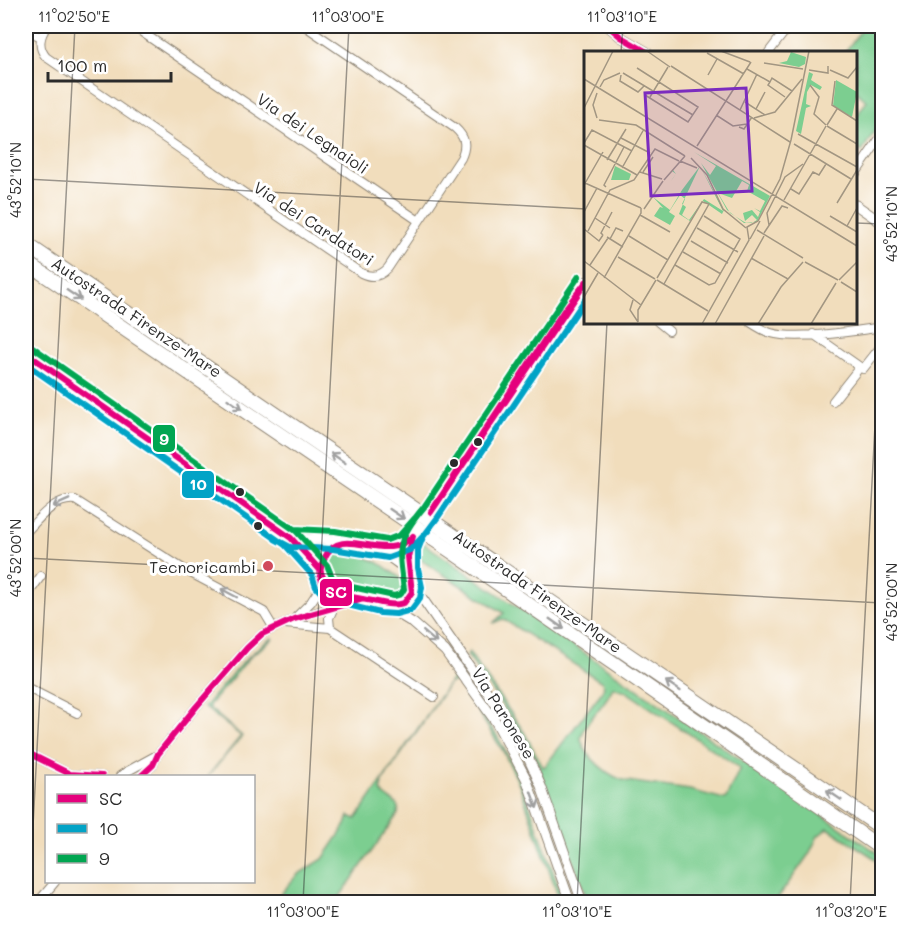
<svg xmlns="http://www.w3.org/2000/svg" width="908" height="928" viewBox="0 0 908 928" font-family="Mali,sans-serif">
	<rect width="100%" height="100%" fill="#fff"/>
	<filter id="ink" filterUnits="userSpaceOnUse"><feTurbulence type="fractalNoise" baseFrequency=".0167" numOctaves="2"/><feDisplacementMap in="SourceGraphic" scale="12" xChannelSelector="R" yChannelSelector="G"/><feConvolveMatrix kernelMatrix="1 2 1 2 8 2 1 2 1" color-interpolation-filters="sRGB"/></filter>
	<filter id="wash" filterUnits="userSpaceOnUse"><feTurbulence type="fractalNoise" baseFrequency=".008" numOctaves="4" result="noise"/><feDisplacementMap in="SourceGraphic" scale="24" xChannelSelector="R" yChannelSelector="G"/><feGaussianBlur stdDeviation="1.35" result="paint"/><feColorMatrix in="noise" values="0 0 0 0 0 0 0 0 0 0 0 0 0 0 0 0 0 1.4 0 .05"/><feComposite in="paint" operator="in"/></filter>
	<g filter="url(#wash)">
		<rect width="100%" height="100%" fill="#f1ddbc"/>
		<!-- green -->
		<path fill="#7cce90" stroke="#547c5e" stroke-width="1.5" fill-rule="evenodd" d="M 864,26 L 882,26 L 882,118 L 862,152 L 856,148 L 856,116 L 867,101 L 856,92 L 856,52 L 845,52 Z
			M 419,540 L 882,856 L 882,863 L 828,828 L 818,836 L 809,854 L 775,902 L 588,902 L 537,763 L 519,730 L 467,655 L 469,652 L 470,654 L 524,732 L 543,767 L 545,766 L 601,693 L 604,686 L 602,682 L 503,619 L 493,623 L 504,613 L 419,559 L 414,551 ZM 613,687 L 625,691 L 740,768 L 726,798 L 724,799 L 690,790 L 627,781 C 610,778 585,757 581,739 C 584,720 606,706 613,687 Z
			M 350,550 L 379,563 L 402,579 L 404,593 L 400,598 L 393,600 C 383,596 372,594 361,592 C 339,587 315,584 334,555 Z
			M 272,638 L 273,639 L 251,656 L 209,705 L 209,708 L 242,736 L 208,776 L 241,736 L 204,707 C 225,683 245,655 272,638 Z
			M 455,674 L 497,736 L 520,778 L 564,902 L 560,902 L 519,784 L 503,751 L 463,688 L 457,682 L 450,683 L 382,782 L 381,791 C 387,801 401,800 398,814 L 336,902 L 274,902 L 297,875 L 323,859 L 346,825 L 349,816 L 356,819 Z"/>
	</g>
	<g filter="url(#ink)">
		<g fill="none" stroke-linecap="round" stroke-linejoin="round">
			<defs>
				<path id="minor" d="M 47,26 C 40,36 37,46 46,57 L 361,273 C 371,278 380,277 388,268 L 461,158 C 467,145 465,137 455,128 L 305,26
					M 133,26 L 419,221
					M 26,30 L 41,37
					M 769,52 L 789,26
					M 856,173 L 882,135
					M 658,322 L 669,331
					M 750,322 C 756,326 764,331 771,333 C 795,340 857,331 882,327
					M 813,334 L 863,369 L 882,345
					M 833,401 L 859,368
					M 431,512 L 586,281
					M 26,532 C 39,519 55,497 75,500 L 185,570 L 264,612 L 273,627
					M 373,548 C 390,550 400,548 412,536
					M 409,572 L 408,553 L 412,538
					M 26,597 L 41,576
					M 295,618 L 311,602 L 324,582
					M 285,624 L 330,628 L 434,697
					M 330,628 L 329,618 L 334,607
					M 26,687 L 77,713
					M 26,752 L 70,774 L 102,776
					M 120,776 L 126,772 L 157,755
					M 141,776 L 153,765 L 158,754 L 196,707 L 247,648 L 262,634 L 294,619 L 358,599
					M 38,902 L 55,882"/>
				<path id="tertiary" d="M 608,26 L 621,37 L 647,52
					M 856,205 L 882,223
					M 26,353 L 291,538 L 320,570
					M 291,538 C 312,540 335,538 356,543 C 377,548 432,574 406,602 C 394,607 344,599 333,592 C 315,582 318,555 335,546 C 339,543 344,543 349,542
					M 413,585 L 506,719 L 526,753 L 541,786 L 582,902
					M 382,604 L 413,623 L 445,651 L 496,722 L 526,778 L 570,902"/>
				<path id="motorway" d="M 26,244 L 882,828
					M 26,262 L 457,555 L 882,849"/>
			</defs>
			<!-- minor casing -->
			<use href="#minor" stroke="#8e8474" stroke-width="10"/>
			<!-- tertiary casing -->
			<use href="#tertiary" stroke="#8e8474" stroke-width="11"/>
			<!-- motorway casing -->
			<use href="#motorway" stroke="#8e8474" stroke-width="16"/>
			<!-- minor -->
			<use href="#minor" stroke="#fff" stroke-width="8"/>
			<!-- tertiary -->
			<use href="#tertiary" stroke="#fff" stroke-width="9"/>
			<!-- motorway -->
			<use href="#motorway" stroke="#fff" stroke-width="14"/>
			<defs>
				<path id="bus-1" d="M 608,26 L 621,37 L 647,52
					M 26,353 L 291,538 L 320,570 L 327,587
					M 431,512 L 565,309 L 586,282
					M 431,512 L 586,282
					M 413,536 L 408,557 L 412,592 L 404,603 C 391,607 380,602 367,600 C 345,595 307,593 325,557 C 342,522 385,566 413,536 Z
					M 26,752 L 70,774 L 102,776
					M 141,776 L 153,765 L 158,754 L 196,707 L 247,648 L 262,634 L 294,619 L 363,599"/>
				<path id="bus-2" d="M 26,364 L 285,545 L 312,575 L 316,587 L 328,600 L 380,613 L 396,614 L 411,610 L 420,598 L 422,587 L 418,568 L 418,550 L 423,537 L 438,517 L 586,298
					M 275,539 L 290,547 L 333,549 L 388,558 L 410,550 L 429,530"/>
				<path id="bus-3" d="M 31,346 L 296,531 L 327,565 L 332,577 L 338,584 L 394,596 L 401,594 L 404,589 C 398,549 396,540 424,507 L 579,276
					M 285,523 L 294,529 L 335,531 L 387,540 L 400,535 L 415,518"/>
			</defs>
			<!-- bus-1 casing -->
			<use href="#bus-1" stroke="#fff" stroke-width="10"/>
			<!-- bus-2 casing -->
			<use href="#bus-2" stroke="#fff" stroke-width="10"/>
			<!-- bus-3 casing -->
			<use href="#bus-3" stroke="#fff" stroke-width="10"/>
			<!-- bus-1 -->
			<use href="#bus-1" stroke="#e5007d" stroke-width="6"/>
			<!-- bus-2 -->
			<use href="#bus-2" stroke="#02a3c6" stroke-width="6"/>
			<!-- bus-3 -->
			<use href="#bus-3" stroke="#00a651" stroke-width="6"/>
		</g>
		<!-- one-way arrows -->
		<defs><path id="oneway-shaft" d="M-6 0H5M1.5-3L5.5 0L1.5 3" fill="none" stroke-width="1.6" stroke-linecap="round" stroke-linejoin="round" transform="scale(1.5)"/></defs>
		<g stroke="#a0a0a0">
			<use href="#oneway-shaft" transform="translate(74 295) rotate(34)"/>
			<use href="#oneway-shaft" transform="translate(235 404) rotate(34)"/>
			<use href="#oneway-shaft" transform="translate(338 458) rotate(-146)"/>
			<use href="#oneway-shaft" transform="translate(61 503) rotate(156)"/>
			<use href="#oneway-shaft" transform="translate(397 514) rotate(34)"/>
			<use href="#oneway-shaft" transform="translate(229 593) rotate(-152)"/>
			<use href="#oneway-shaft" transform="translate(557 624) rotate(35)"/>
			<use href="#oneway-shaft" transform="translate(430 637) rotate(41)"/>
			<use href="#oneway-shaft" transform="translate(673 686) rotate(-146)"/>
			<use href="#oneway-shaft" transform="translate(834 795) rotate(-146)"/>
			<use href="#oneway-shaft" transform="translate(534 800) rotate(70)"/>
		</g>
	</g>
	<!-- ticks -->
	<path fill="none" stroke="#2b2b2b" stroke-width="1.5" stroke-opacity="0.45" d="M 621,52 L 623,26M 26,179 L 586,209M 856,223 L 882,224M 26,558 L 882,603M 29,902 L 75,26M 303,902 L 349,26M 577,902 L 607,322M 850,902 L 882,292"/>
	<!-- markers -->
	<g fill="#2b2b2b" stroke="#fff" stroke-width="2">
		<circle cx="478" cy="442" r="5"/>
		<circle cx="454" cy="463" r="5"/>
		<circle cx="240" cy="492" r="5"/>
		<circle cx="258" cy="526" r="5"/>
	</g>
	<circle fill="#d1495b" stroke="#fff" stroke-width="2" cx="268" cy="566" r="6"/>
	<g text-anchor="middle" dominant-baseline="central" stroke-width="6" stroke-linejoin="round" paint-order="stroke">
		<!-- street labels -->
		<g font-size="16" fill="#2b2b2b" stroke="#fff">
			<text transform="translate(313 133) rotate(34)">Via dei Legnaioli</text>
			<text transform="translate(314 223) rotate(33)">Via dei Cardatori</text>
			<text transform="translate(137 317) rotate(34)">Autostrada Firenze-Mare</text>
			<text transform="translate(538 591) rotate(35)">Autostrada Firenze-Mare</text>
			<text transform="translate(504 713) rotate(58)">Via Paronese</text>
		</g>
		<!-- poi labels -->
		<g font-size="16" fill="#2b2b2b" stroke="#fff" text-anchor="end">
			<text x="256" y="566">Tecnoricambi</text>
		</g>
	</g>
	<!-- overview -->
	<g transform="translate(584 51)">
		<rect width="273" height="273" fill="#f1ddbc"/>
		<path d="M 207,1 L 222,6 L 221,13 L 215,16 L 195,12 L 203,10 ZM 225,21 L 229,23 L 227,29 L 238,36 L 236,39 L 227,34 L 223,41 L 222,53 L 227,55 L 222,57 L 217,83 L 212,80 ZM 252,29 L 273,41 L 268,66 L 249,55 ZM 110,101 L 186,145 L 173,171 L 160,172 L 143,159 L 117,112 L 126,124 L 132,115 ZM 158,130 L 165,134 L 163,140 L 181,150 L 176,160 L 170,157 L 176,161 L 174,166 L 168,159 L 159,162 L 161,170 L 168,164 L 173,169 L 168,172 L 162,172 L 146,162 L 134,142 L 148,147 ZM 95,112 L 89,119 L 92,123 L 89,127 L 87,130 L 82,128 L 69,146 L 86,159 L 98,139 L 116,115 L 140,159 L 138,163 L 119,150 L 106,170 L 95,163 L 101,148 L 96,144 L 85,161 L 91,165 L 86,174 L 70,165 L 76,156 L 79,157 L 69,146 L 82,128 L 87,130 L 92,123 L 88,120 ZM 116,115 L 139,160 L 120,148 L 105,169 L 98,164 L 102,156 L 98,153 ZM 31,115 L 47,123 L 45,129 L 27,129 Z" fill="#7cce90" fill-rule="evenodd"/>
		<path fill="none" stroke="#a29682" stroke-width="1.5" d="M 63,0 L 86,16M 137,0 L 166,11M 123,2 L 160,23M 180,12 L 219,18M 87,15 L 206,91M 53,17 L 114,56 L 104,71 L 61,44M 163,18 L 186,31M 225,19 L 244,22 L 244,15M 246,19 L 264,27 L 273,16M 39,22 L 109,64M 37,24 L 36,30 L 54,41 L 60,35M 124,24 L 133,8M 0,28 L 273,195M 251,30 L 248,54 L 273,70M 186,31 L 188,27 L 208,40M 186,31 L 184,34 L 201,46M 226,34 L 235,46 L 230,63 L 242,74M 16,36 L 20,29 L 36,22M 13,42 L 9,54 L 13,67M 66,46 L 84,16M 161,51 L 181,64M 0,57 L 29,0M 172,58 L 181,41M 156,59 L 173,23M 132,64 L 149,75 L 163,73M 170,67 L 191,61 L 218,28M 15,69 L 52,74 L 101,105M 243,74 L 253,58M 243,75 L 273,93M 155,76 L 160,78 L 168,66M 214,83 L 273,116M 37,87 L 66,102M 207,89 L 225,0M 0,92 L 8,79 L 48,100M 210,93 L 267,128M 0,94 L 53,124M 113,95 L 167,11M 107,107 L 123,124 L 139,158 L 162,177M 23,109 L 42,78M 96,110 L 113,117M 38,117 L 60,78M 56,121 L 78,128M 59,121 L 69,106M 80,129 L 101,105M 1,132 L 57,157M 0,134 L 19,101M 22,136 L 20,134 L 40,96M 207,138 L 215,143 L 229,121 L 235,124 L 242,113M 200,149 L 242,75M 253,152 L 273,119M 60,158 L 79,130M 0,161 L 13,137M 56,164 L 86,181M 246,165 L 273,181M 11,167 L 26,177M 185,174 L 183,162 L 201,126 L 219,113M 263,175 L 273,157M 113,177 L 154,201M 0,178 L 15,190 L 19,184M 173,179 L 219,207M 4,180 L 26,139 L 50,129 L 71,98 L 95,110M 180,182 L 198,155 L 204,157M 19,184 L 17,182 L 28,161M 45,185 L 84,209M 23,186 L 39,196M 26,188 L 32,177 L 39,180M 166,188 L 176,170M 107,190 L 144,212M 99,201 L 137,223M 34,206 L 71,228M 167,207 L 204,228M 0,210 L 57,254M 221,211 L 254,229M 6,214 L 24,187M 91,214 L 125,234 L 131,232 L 156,188 L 120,165M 20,227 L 57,162 L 57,157M 73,227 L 118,151 L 125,153 L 80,233M 73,229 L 124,260M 255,229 L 273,211M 257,231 L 273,241M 0,246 L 14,222M 49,249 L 46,259 L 54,271M 54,271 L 54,259 L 72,229M 118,273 L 165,189 L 163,176 L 174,170 L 196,128 L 207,89M 131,273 L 180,185M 174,273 L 197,236 L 219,211M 227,273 L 252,232"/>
		<path fill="#7b2cbf" fill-opacity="0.15" stroke="#7b2cbf" stroke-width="3" d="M 162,37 L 168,140 L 67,145 L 61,42 Z"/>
		<rect width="273" height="273" fill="none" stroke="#2b2b2b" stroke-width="3"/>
	</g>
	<g stroke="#fff" stroke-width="2">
		<rect x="152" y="424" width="24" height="29" rx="6" fill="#00a651"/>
		<rect x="181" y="470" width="34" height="29" rx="6" fill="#02a3c6"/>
		<rect x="319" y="578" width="34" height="29" rx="6" fill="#e5007d"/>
	</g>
	<g font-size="16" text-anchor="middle" font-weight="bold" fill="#fff">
		<text x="164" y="445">9</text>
		<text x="198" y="490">10</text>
		<text x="336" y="598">SC</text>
	</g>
	<!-- margin -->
	<rect width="908" height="928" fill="none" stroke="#fff" stroke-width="66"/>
	<!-- legend -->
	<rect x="45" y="775" width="210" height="108" fill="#ffffff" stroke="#aaaaaa" stroke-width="1.5"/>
	<rect x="57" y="794" width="30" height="9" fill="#e5007d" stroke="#aaaaaa" stroke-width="1.5"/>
	<text x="99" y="805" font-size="18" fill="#2b2b2b">SC</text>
	<rect x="57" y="824" width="30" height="9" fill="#02a3c6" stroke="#aaaaaa" stroke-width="1.5"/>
	<text x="99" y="835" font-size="18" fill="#2b2b2b">10</text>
	<rect x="57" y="854" width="30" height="9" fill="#00a651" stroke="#aaaaaa" stroke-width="1.5"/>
	<text x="99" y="865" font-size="18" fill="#2b2b2b">9</text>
	<!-- scale -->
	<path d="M48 72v9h123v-9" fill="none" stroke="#2b2b2b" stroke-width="3"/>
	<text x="57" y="72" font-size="18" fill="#2b2b2b" stroke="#ffffff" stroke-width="4.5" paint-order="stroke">100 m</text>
	<rect x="33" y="33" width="842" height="862" fill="none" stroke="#2b2b2b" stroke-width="2"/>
	<g font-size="15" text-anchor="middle" fill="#2b2b2b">
		<text x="74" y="22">11°02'50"E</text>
		<text x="348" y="22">11°03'00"E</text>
		<text x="622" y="22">11°03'10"E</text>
		<text transform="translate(16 180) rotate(-90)" y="5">43°52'10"N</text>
		<text transform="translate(892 224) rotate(-90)" y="5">43°52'10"N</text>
		<text transform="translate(16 558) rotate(-90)" y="5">43°52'00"N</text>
		<text transform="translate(892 602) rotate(-90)" y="5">43°52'00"N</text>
		<text x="303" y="917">11°03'00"E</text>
		<text x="577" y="917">11°03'10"E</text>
		<text x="851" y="917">11°03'20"E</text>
	</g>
</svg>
